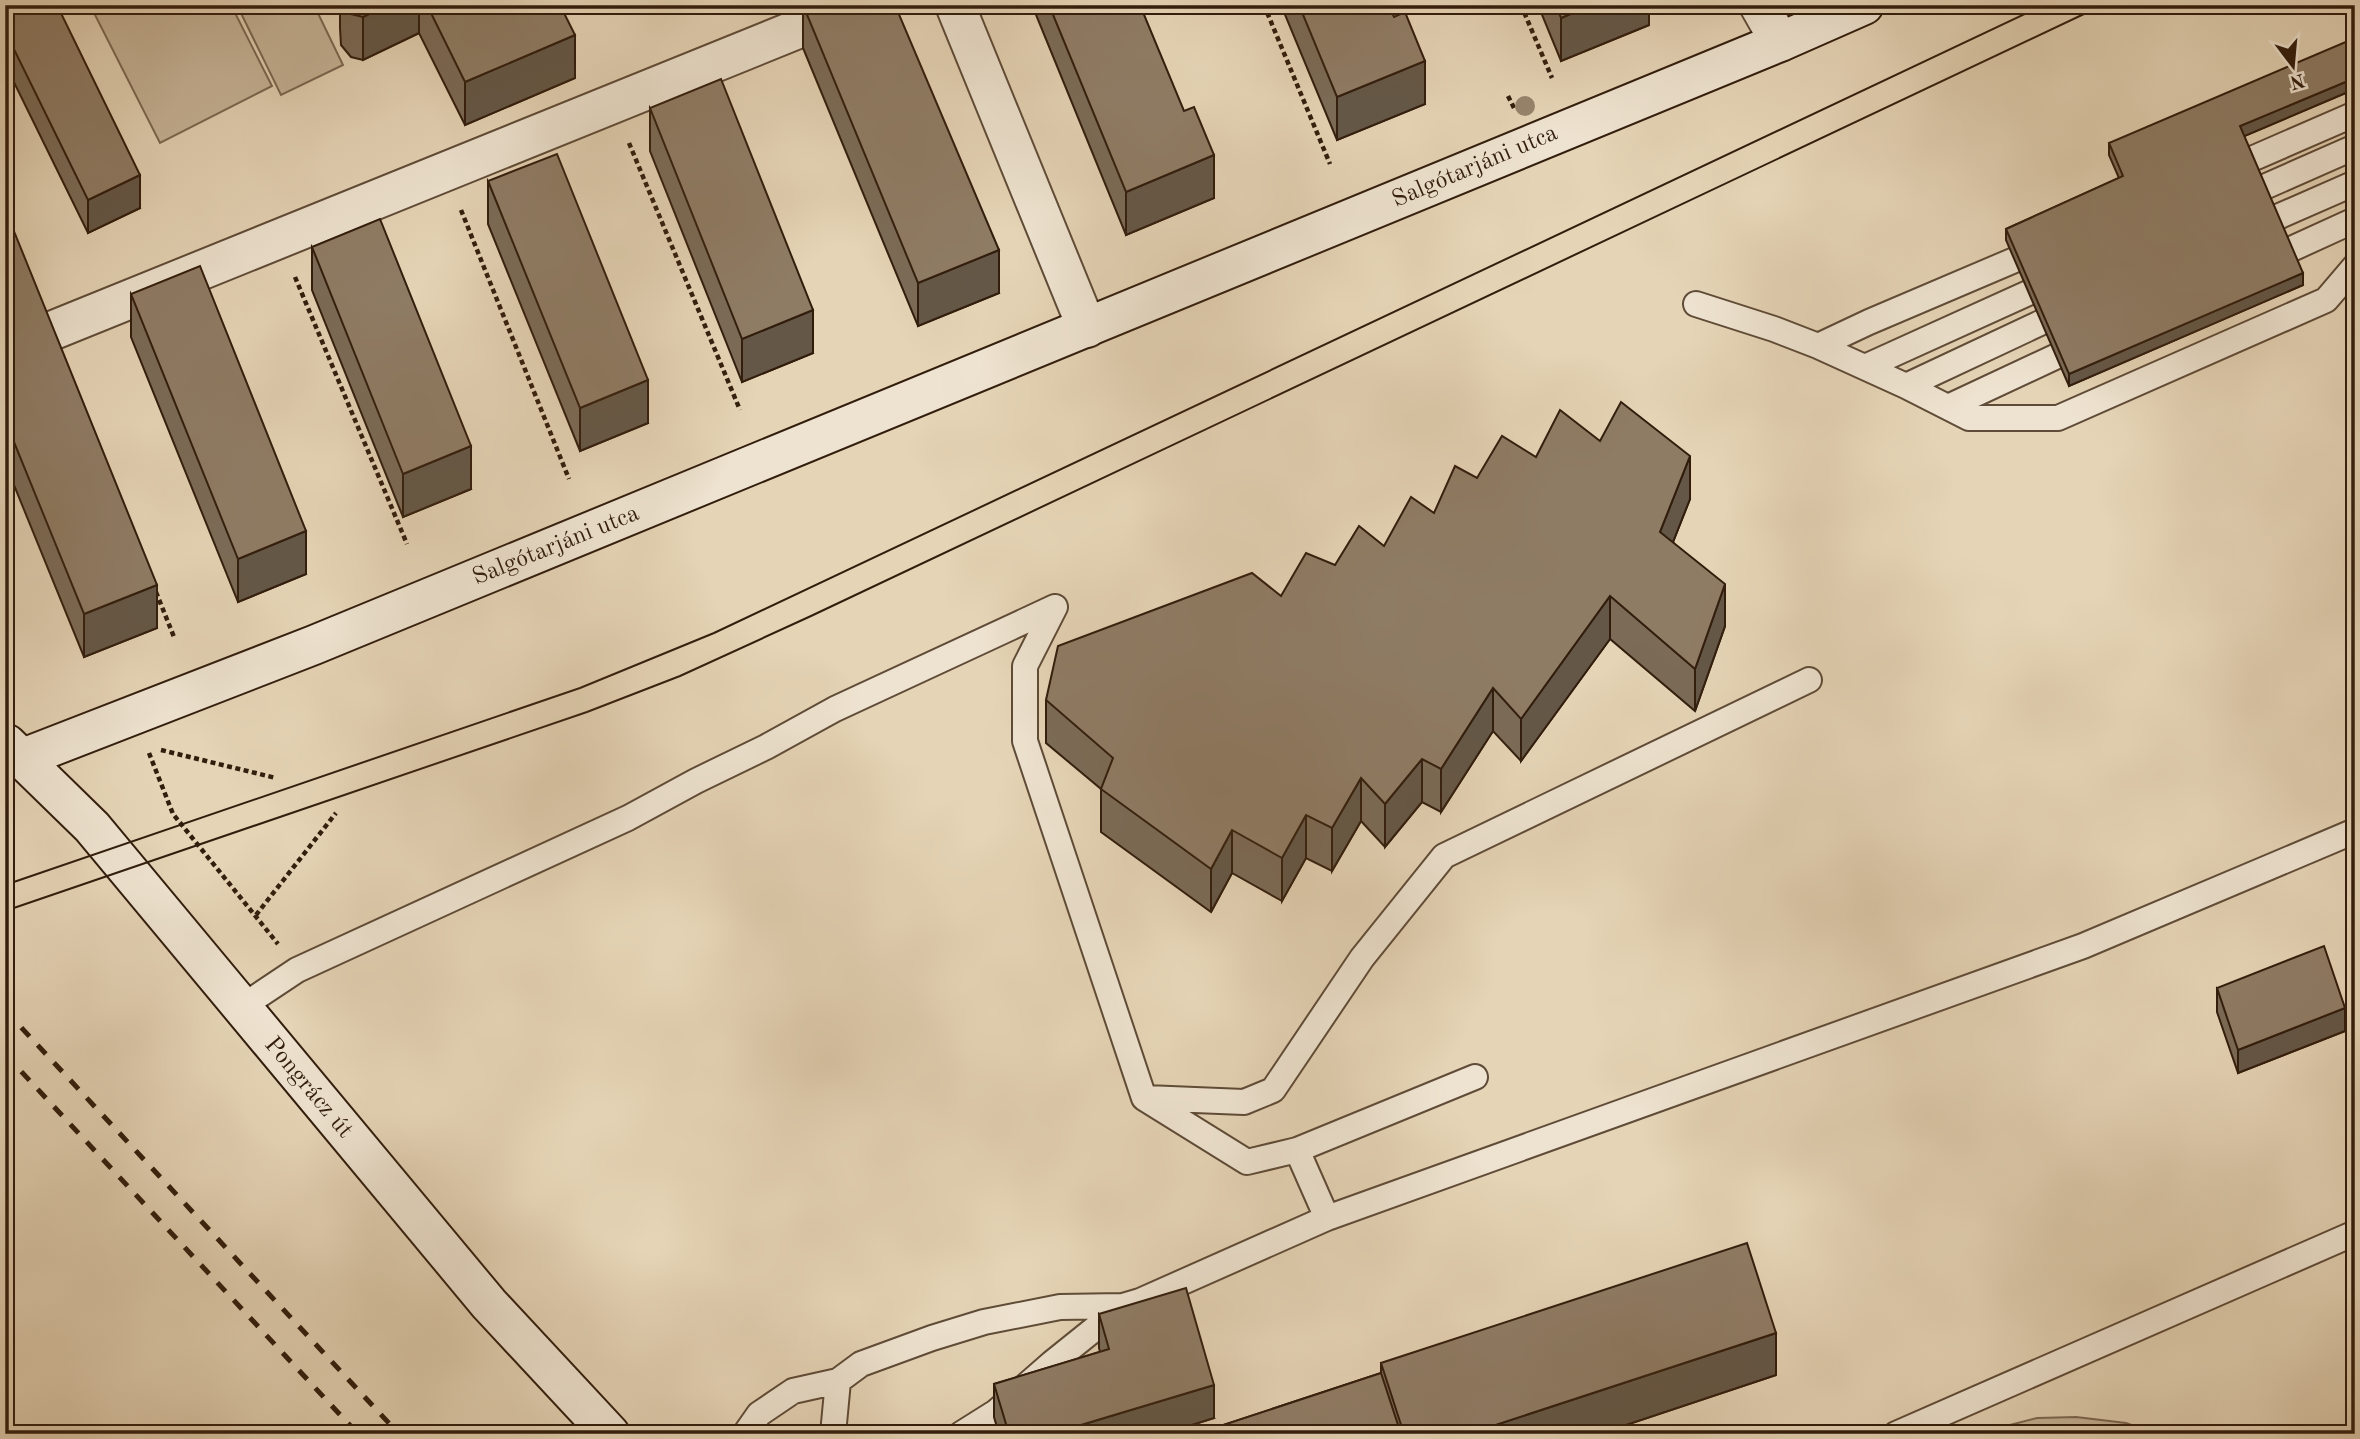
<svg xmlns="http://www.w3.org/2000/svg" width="2360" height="1439" viewBox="0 0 2360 1439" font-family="'Old Standard TT',serif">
	<rect width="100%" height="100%" fill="#e5d4b6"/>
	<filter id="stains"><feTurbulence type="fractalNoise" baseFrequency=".00286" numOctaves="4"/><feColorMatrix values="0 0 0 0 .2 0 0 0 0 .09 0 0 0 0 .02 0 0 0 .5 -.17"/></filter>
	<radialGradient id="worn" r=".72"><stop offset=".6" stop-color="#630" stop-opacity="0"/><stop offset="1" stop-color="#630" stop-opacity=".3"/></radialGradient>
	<!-- green -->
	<path fill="#c7b599" stroke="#7c6953" stroke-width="2" d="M 90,5 L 231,5 L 272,86 L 160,143 Z
		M 237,5 L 314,5 L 343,65 L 281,95 Z
		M 2076,1417 L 2126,1423 L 2157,1434 L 1975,1434 L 2037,1418 Z"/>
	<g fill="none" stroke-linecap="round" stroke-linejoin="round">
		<defs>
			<path id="lane" d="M 2224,171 L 2355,114
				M 2237,199 L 2355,147
				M 2250,229 L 2355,183
				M 2263,262 L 2355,220
				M 1696,304 L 1774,329 L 1818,346 L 1906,386 L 1969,418 L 2058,418 L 2326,300 L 2355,266
				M 1818,346 L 1869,322 L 2045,247
				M 1865,367 L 2057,280
				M 1906,386 L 2070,309
				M 1948,407 L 2087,342
				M 1055,607 L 1025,666 L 1025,741 L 1144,1098 L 1247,1162 L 1297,1150 L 1475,1077
				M 240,1008 L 297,970 L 628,818 L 696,781 L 766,747 L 835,709 L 1055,607
				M 1146,1098 L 1244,1102 L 1273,1090 L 1362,958 L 1444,856 L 1809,680
				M 1297,1150 L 1327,1218
				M 745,1434 L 759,1414 L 793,1391 L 838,1381 L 861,1364 L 932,1338 L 984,1322 L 1060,1307 L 1123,1306 L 1140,1301 L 1327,1218 L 2083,946 L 2355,831
				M 833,1434 L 838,1381
				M 961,1434 L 996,1412 L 1052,1363 L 1123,1306
				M 1896,1434 L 2355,1233"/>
			<path id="street" d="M 955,5 L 1087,328
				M 1759,5 L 1780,42
				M 39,336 L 857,5"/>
			<path id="secondary" d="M 7,744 L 92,827 L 489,1304 L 610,1434
				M 23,758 L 314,645 L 1780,42 L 1864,5"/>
		</defs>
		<!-- lane casing -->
		<use href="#lane" stroke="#5f4b37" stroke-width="28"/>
		<!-- street casing -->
		<use href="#street" stroke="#5f4b37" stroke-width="42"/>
		<!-- secondary casing -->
		<use href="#secondary" stroke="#321d0d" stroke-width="42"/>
		<!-- path -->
		<path stroke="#321d0d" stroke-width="4.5" stroke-dasharray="5 3.5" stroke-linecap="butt" d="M 1264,5 L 1330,164
			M 1521,5 L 1552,78
			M 1508,96 L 1514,108
			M 629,143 L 740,410
			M 461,210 L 569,479
			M 295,277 L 407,544
			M 156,592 L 174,637
			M 161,750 L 276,778
			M 149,753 L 173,814 L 278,944
			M 256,915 L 336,813"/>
		<!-- lane -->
		<use href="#lane" stroke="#eee3d0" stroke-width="24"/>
		<!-- street -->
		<use href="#street" stroke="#eee3d0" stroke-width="38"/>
		<!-- secondary -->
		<use href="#secondary" stroke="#eee3d0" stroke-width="38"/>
		<!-- tram -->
		<path stroke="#321d0d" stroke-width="2" d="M 5,885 L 580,688 L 714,633 L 2044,5
			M 5,911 L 587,712 L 680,676 L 811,616 L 2103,5"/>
		<!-- rail -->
		<path stroke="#321d0d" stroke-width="5" stroke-dasharray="12 12" stroke-linecap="butt" d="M 5,1010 L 399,1434
			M 5,1054 L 358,1434"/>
	</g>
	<!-- trees -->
	<circle fill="#97846c" cx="1525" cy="106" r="10"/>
	<!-- wall -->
	<path fill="#7b6b57" stroke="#321d0d" stroke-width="2" d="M 5,5 L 140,208 L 88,233 L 5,64 Z
		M 340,5 L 560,5 L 575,78 L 465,125 L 419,33 L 363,60 L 351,57 L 341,45 L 340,28 Z
		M 803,5 L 999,293 L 918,326 L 803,48 Z
		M 1032,5 L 1140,5 L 1214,198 L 1126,235 Z
		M 1281,5 L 1389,5 L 1425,104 L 1337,140 Z
		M 1538,5 L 1649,5 L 1649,25 L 1561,61 Z
		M 2355,89 L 2244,136 L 2303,285 L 2069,386 L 2006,240 L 2006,229 L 2119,178 L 2109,155 L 2109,143 Z
		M 650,108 L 813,353 L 742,382 L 650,151 Z
		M 488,181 L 648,423 L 580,451 L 488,224 Z
		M 5,209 L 157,628 L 84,657 L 5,463 Z
		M 312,247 L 471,489 L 403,517 L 312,290 Z
		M 131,294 L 306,574 L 238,602 L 131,337 Z
		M 1600,441 L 1690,499 L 1673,542 L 1725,626 L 1695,711 L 1610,639 L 1521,761 L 1493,731 L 1441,812 L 1422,802 L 1385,847 L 1361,821 L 1332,871 L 1306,858 L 1282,901 L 1232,873 L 1211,912 L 1101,832 L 1101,789 L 1046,743 L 1046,700 L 1281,596 L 1335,565 L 1384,546 L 1434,513 L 1477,478 L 1536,457 Z
		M 2217,988 L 2345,1031 L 2238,1073 L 2217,1012 Z
		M 1099,1314 L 1214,1418 L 1163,1434 L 999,1434 L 994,1417 L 994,1384 L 1100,1352 L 1099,1348 Z
		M 1381,1363 L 1776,1375 L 1599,1434 L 1196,1434 L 1381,1373 Z"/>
	<!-- shaded-wall -->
	<path fill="#645747" stroke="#321d0d" stroke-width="2" d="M 387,5 L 419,5 L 419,33 L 363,60 L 363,17 Z
		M 643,5 L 663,5 L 643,13 Z
		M 1592,5 L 1649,5 L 1649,25 L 1561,61 L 1561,18 Z
		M 575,35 L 575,78 L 465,125 L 465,82 Z
		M 1425,61 L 1425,104 L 1337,140 L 1337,97 Z
		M 2355,78 L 2355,89 L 2240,138 L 2240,126 Z
		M 1214,155 L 1214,198 L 1126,235 L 1126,192 Z
		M 140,175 L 140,208 L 88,233 L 88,200 Z
		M 999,250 L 999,293 L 918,326 L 918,283 Z
		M 2303,273 L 2303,285 L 2069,386 L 2069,374 Z
		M 813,310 L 813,353 L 742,382 L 742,339 Z
		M 648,380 L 648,423 L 580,451 L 580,408 Z
		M 471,446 L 471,489 L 403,517 L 403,474 Z
		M 1690,456 L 1690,499 L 1660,575 L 1660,532 Z
		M 306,531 L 306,574 L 238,602 L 238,559 Z
		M 1725,584 L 1725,626 L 1695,711 L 1695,669 Z
		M 157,585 L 157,628 L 84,657 L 84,614 Z
		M 1610,596 L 1610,639 L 1521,761 L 1521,719 Z
		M 1493,688 L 1493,731 L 1441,812 L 1441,769 Z
		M 1422,759 L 1422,802 L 1385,847 L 1385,804 Z
		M 1361,778 L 1361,821 L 1332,871 L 1332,828 Z
		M 1306,815 L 1306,858 L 1282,901 L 1282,858 Z
		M 1232,830 L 1232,873 L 1211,912 L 1211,869 Z
		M 2345,1008 L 2345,1031 L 2238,1073 L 2238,1050 Z
		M 1776,1333 L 1776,1375 L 1599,1434 L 1468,1434 Z
		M 1214,1385 L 1214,1418 L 1163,1434 L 1051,1434 Z"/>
	<!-- building -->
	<path fill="#8f7c65" stroke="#321d0d" stroke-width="2" d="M 5,5 L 57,5 L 140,175 L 88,200 L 5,31 Z
		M 344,5 L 387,5 L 363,17 L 351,14 Z
		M 427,5 L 560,5 L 575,35 L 465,82 Z
		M 803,5 L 895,5 L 999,250 L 918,283 Z
		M 1049,5 L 1140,5 L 1184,111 L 1194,107 L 1214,155 L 1126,192 Z
		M 1299,5 L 1389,5 L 1394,17 L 1405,12 L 1425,61 L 1337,97 Z
		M 1556,5 L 1592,5 L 1561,18 Z
		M 2355,38 L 2355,78 L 2240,126 L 2303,273 L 2069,374 L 2006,229 L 2123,176 L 2109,143 Z
		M 721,79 L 813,310 L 742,339 L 650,108 Z
		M 557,154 L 648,380 L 580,408 L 488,181 Z
		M 5,209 L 157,585 L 84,614 L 5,420 Z
		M 380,219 L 471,446 L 403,474 L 312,247 Z
		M 200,266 L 306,531 L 238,559 L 131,294 Z
		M 1621,402 L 1690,456 L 1660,532 L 1725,584 L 1695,669 L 1610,596 L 1521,719 L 1493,688 L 1441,769 L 1422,759 L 1385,804 L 1361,778 L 1332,828 L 1306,815 L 1282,858 L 1232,830 L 1211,869 L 1101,789 L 1113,758 L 1046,700 L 1058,646 L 1252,573 L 1281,596 L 1306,553 L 1335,565 L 1359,526 L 1384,546 L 1411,497 L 1434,513 L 1455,466 L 1477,478 L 1502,436 L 1536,457 L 1560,410 L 1600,441 Z
		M 2324,946 L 2345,1008 L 2238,1050 L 2217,988 Z
		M 1747,1243 L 1776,1333 L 1468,1434 L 1404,1434 L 1381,1363 Z
		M 1186,1288 L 1214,1385 L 1051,1434 L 1009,1434 L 994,1384 L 1109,1349 L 1099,1314 Z
		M 1381,1373 L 1401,1434 L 1196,1434 Z"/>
	<g text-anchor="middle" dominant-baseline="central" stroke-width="5" stroke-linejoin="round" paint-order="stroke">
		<!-- street labels -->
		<g font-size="24" fill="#321d0d" stroke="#eee3d0">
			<text transform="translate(1475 167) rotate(-23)">Salgótarjáni utca</text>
			<text transform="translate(556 546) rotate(-22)">Salgótarjáni utca</text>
			<text transform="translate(308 1088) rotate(50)">Pongrácz út</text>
		</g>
	</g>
	<!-- margin -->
	<rect width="2360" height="1439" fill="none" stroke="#e5d4b6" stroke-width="28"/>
	<rect x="7" y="7" width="2346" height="1425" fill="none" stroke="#321d0d" stroke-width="3.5"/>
	<rect x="14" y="14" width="2332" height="1411" fill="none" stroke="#321d0d" stroke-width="2"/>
	<!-- north arrow -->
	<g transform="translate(2293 66) rotate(164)" stroke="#eee3d0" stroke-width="5" paint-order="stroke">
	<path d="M0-5L12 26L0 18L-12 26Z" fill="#321d0d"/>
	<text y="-10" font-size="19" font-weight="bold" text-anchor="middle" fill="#321d0d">N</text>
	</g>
	<rect width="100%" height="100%" filter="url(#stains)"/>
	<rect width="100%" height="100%" fill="url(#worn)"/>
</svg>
